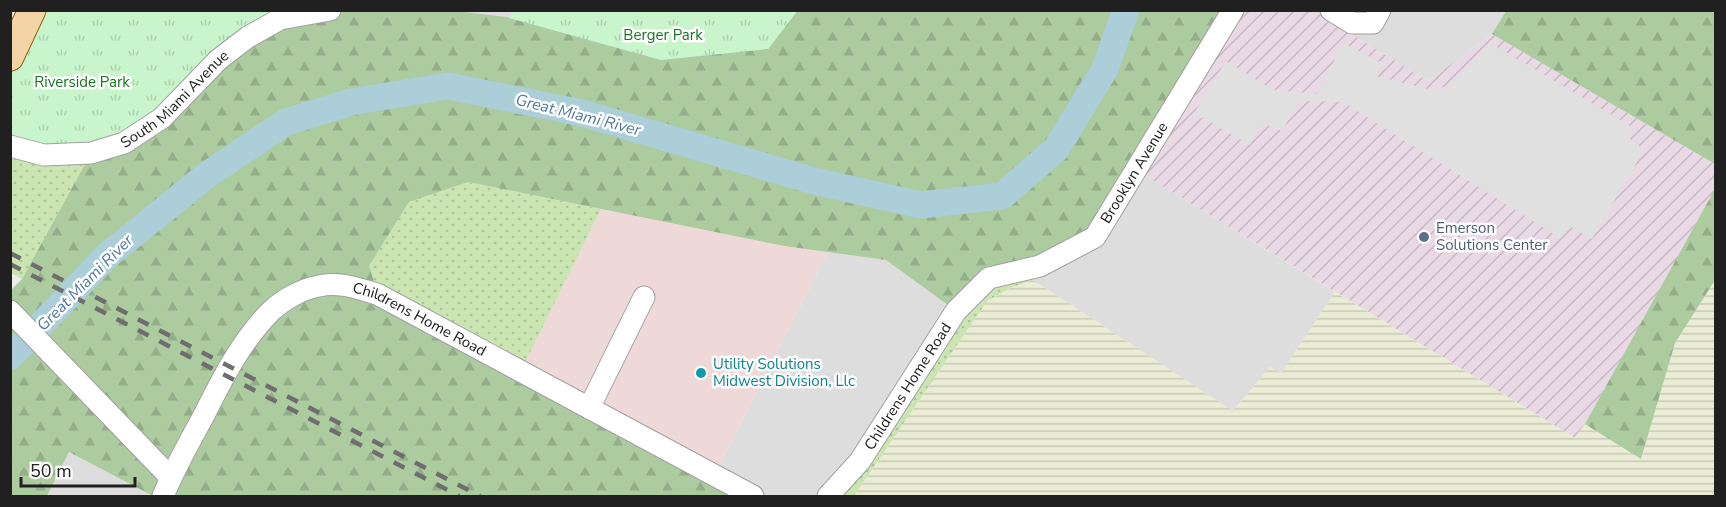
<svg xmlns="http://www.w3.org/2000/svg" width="1726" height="507" viewBox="0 0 1726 507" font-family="'Nunito Sans',sans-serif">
	<defs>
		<pattern id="industrial-furrows" width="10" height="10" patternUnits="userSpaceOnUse" patternTransform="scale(1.5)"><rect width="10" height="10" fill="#e8d9e5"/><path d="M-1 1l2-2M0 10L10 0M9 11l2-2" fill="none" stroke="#c7bac4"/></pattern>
		<pattern id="farmland-rules" width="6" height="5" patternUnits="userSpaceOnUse" patternTransform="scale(1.5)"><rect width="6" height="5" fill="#eaecd4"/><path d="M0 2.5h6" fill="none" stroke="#c8cab6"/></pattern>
		<pattern id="grass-dots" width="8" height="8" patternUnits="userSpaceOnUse" patternTransform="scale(1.5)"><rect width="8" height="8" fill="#cae5b2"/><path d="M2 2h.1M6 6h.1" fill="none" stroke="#adc499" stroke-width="1.8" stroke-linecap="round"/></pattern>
		<pattern id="forest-firs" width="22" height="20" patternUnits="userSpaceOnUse" patternTransform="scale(1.5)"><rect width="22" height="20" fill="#accb9f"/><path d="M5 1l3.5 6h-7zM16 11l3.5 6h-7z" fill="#94ae89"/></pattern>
		<pattern id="park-tufts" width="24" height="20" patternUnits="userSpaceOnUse" patternTransform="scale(1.5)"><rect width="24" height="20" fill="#c8f5cc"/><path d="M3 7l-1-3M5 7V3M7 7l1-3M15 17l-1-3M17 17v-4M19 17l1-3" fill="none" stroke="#acd2af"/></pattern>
	</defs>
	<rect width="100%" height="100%" fill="#efede7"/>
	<!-- residential -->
	<path fill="#dedddd" d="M 456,11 L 514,11 L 509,18 Z
		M 1312,11 L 1506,11 L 1492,34 L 1428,81 Z
		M 1136,170 L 1335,292 L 1281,373 L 1270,367 L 1233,411 L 1033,280 L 1021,270 Z
		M 828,252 L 886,260 L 956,311 L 828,496 L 753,496 L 714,476 Z
		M 69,452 L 153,496 L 47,496 Z"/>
	<!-- commercial -->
	<path fill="#eed9d8" d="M 601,209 L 784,246 L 828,252 L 714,476 L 521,371 Z"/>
	<!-- industrial -->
	<path fill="url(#industrial-furrows)" d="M 1312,10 L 1428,81 L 1492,34 L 1715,164 L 1716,189 L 1585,424 L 1575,438 L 1136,170 L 1233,11 Z"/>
	<!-- farmland -->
	<path fill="url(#farmland-rules)" d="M 1033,280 L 1233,411 L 1270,367 L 1281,373 L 1335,292 L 1575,438 L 1585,424 L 1641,459 L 1675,343 L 1715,280 L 1715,496 L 854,496 L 987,301 L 1012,287 Z"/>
	<!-- grass -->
	<path fill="url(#grass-dots)" d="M 10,146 L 91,153 L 22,279 L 11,273 Z
		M 468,182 L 601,209 L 521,371 L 377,294 L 369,266 L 409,202 Z
		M 1021,270 L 1033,280 L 1012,287 L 987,301 L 854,496 L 828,496 L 956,311 Z"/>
	<!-- forest -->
	<path fill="url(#forest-firs)" d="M 330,11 L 456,11 L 768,49 L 797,11 L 1219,11 L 1221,30 L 1095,237 L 1021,270 L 956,311 L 886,260 L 784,246 L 468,182 L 409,202 L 369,266 L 378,294 L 753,496 L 153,496 L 69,452 L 47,496 L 11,496 L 10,291 L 22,279 L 91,153 L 248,37 Z
		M 1506,11 L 1715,11 L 1715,164 L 1492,34 Z
		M 1715,189 L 1715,280 L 1675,343 L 1641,459 L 1585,424 Z"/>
	<!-- park -->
	<path fill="url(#park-tufts)" d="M 514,10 L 797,10 L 797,11 L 768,49 L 661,60 L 509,18 Z
		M 32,11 L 330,11 L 280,19 L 124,143 L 11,146 L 11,57 Z"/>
	<!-- parking -->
	<path fill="#e0e0e0" d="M 1344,43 L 1383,64 L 1376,76 L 1432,90 L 1448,86 L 1490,43 L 1632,127 L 1628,137 L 1644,150 L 1592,239 L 1571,227 L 1560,238 L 1343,102 L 1299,101 L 1282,131 L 1263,123 L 1250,145 L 1194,113 L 1226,61 L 1273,90 L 1316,94 Z"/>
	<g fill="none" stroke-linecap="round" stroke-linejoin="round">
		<!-- river -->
		<path stroke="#abced9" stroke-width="27" d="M 10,357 L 108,255 L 207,175 L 286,122 L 351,102 L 448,86 L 582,113 L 814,181 L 921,205 L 1002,196 L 1056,149 L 1105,69 L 1126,10"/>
		<defs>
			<g id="minor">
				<path d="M 1331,10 L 1352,23 L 1373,23 L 1380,10"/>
				<path id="s1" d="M 10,146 L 44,155 L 91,153 L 124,143 L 162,118 L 218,60 L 248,37 L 280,19 L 330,10"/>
				<path d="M 10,311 L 171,478"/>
				<path d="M 589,408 L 644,297"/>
				<path id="s2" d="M 163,496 C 174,470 188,444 202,419 C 221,381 241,341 271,311 C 284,299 302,289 319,286 C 338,281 359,289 377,294 L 753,496"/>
				<path id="s3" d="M 828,496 L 860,461 L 956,311 L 989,278 L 1040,266 L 1095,237 L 1233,10"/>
			</g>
			<path id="major" d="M 10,57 L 32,10"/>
		</defs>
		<!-- minor casing -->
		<use href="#minor" stroke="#a1a1a1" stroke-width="23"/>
		<!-- major casing -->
		<use href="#major" stroke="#8e640e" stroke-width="29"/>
		<!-- minor -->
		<use href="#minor" stroke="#fff" stroke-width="21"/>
		<!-- major -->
		<use href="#major" stroke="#f4d3a7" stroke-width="27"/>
		<!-- rail -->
		<path stroke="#6e6e6e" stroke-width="4.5" stroke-dasharray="12 12" stroke-linecap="butt" d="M 10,253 L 480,496
			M 10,264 L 459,496"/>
	</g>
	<!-- markers -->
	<circle fill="#5c6f8a" stroke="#fff" stroke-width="2" cx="1424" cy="237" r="6"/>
	<circle fill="#0f9aa8" stroke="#fff" stroke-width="2" cx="701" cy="373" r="6"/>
	<g text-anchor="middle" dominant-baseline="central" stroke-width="5" stroke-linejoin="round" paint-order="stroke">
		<!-- park labels -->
		<g font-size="15" fill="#16761e" stroke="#fff">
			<text x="663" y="35">Berger Park</text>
			<text x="82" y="82">Riverside Park</text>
		</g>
		<!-- street labels -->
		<g font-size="15" fill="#202020" stroke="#fff">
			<text stroke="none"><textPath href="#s1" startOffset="184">South Miami Avenue</textPath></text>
			<text stroke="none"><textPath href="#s3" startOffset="462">Brooklyn Avenue</textPath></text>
			<text stroke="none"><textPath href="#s2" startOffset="378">Childrens Home Road</textPath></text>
			<text stroke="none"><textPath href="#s3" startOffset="136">Childrens Home Road</textPath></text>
		</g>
		<!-- service labels -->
		<g font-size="15" fill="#4e5e75" stroke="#fff" text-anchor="start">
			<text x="1436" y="228">Emerson<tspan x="1436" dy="17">Solutions Center</tspan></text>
		</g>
		<!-- culture labels -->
		<g font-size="15" fill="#0d838f" stroke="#fff" text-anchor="start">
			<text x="713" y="364">Utility Solutions<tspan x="713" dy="17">Midwest Division, Llc</tspan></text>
		</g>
		<!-- water labels -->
		<g font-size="16" font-style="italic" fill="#5178a0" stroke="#fff">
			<text transform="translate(578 115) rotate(14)">Great Miami River</text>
			<text transform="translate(85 283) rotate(-45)">Great Miami River</text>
		</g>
	</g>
	<!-- border -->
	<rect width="1726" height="507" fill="none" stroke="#202020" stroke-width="24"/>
	<!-- scale -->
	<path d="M21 477v9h114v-9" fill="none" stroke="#202020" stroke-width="3"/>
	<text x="30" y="477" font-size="18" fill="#202020" stroke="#ffffff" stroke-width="4.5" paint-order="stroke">50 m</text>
</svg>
